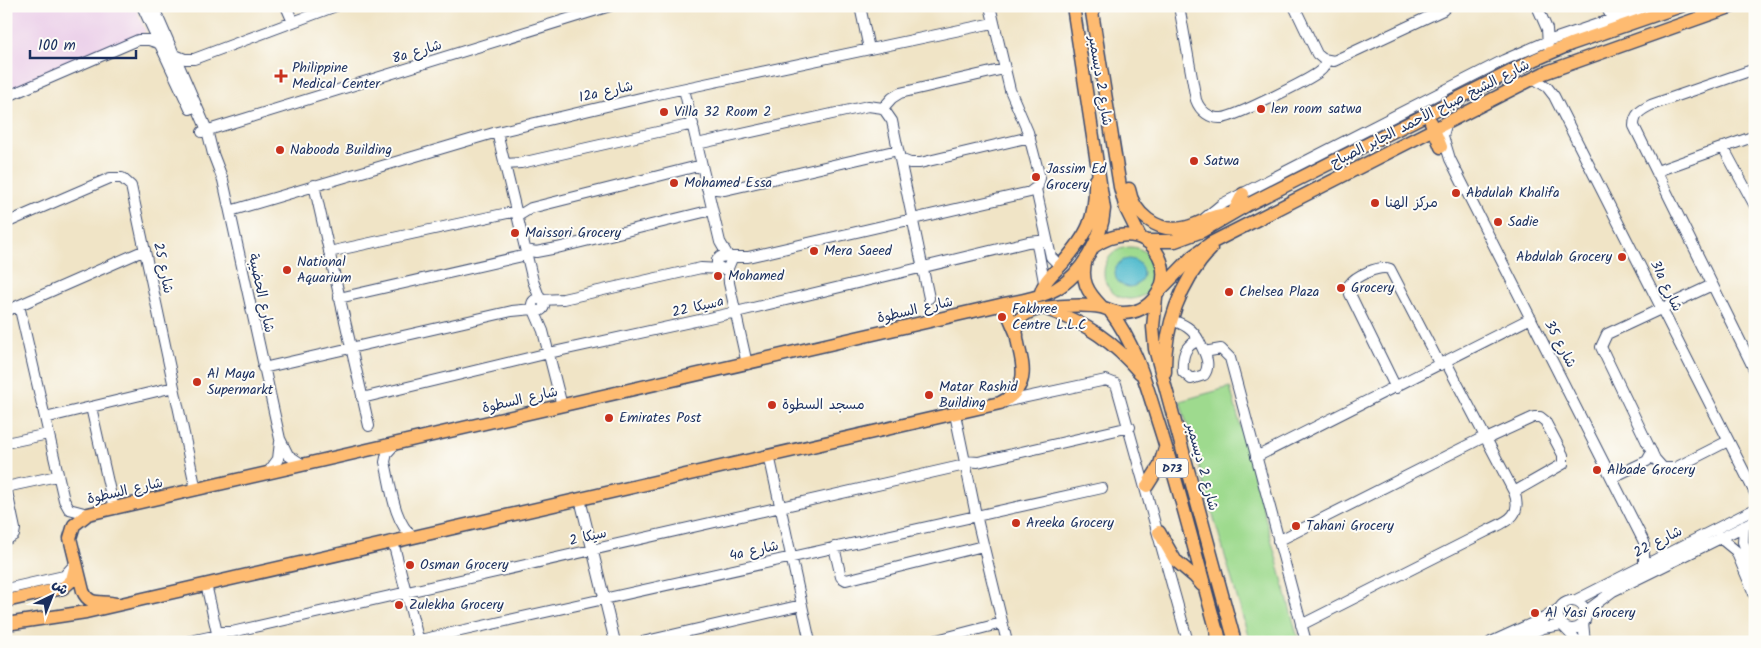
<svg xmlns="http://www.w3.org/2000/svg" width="1761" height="648" viewBox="0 0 1761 648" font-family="Kalam,'Playpen Sans Arabic',sans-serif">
	<rect width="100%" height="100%" fill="#fdfcf7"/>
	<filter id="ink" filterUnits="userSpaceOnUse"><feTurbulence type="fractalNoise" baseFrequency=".02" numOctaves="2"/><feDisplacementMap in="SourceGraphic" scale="10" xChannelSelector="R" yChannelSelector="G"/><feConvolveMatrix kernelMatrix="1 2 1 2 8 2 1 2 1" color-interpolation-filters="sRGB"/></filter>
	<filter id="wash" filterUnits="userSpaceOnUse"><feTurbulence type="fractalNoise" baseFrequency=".0096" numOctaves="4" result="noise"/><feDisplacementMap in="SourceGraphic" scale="20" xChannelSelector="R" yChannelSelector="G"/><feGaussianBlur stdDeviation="1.12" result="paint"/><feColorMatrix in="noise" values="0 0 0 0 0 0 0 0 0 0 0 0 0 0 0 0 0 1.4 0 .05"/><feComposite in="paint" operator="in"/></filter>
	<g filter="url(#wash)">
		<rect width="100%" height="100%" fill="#f0e4c6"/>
		<!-- built -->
		<path fill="#ecd1ea" d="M 6,6 L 135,6 L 146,32 L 6,94 Z"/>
		<!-- green -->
		<path fill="#9eda8e" stroke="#5c8476" d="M1104 273a26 26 0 1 1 52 0a26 26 0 1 1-52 0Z
			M 1230,387 L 1299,642 L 1250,642 L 1180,401 Z"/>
		<!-- water -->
		<path fill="#51bbcd" stroke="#367596" d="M1115 273a14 14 0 1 1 28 0a14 14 0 1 1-28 0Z"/>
	</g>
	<g filter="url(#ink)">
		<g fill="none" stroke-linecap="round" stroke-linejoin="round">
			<defs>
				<path id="minor" d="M 142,6 L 190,109
					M 153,6 L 207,130 L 213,154 L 223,180 L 280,439 L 288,455 L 303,465
					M 286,6 L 293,22
					M 860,6 L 869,49
					M 1179,6 L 1196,100 C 1200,111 1210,119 1222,118 C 1235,117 1311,79 1320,71 C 1324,68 1325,65 1326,61
					M 1294,6 L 1317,54 L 1323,59 L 1334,61 L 1443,10 L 1447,6
					M 1537,6 L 1547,29 L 1548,45
					M 1606,6 L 1612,19
					M 173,54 L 185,59 L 194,59 L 336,6
					M 1755,69 L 1651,105 C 1641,110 1634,114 1634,126 L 1755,371
					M 1533,78 L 1547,87 L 1554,96 L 1755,493
					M 684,89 L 720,242 L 731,261 L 728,268 L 721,269 L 717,265 L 717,260 L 720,257 L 727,256
					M 6,97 L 138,40 L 149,40 L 158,43
					M 883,108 L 892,98 L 900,93 L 1004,69
					M 1447,121 L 1443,136 L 1450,159 L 1644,542 L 1644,565
					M 202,132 L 610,6
					M 497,132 L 533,281 L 540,299
					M 697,144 L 868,106 L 883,108 L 892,121 L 929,298
					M 1723,147 L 1755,206
					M 900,159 L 910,163 L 920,163 L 1030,137
					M 505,164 L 521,163 L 693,124
					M 1657,171 L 1755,136
					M 314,185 L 369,426
					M 707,188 L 725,190 L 898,150
					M 1036,189 L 1051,257 L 1060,266
					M 230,211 L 497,132 L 653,95 L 993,23
					M 518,216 L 531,208 L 702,165
					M 1205,218 L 1222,204 L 1504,60 L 1548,41 L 1651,6
					M 6,223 L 110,178 L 122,178 L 131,186 L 196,490
					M 1043,240 L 1037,244 L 1044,282
					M 526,250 L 536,252 L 557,248 L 712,210
					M 329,252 L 517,211
					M 728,257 L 748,257 L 1030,192 L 1038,186 L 1040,178 L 1028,132 L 1010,90 L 990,6
					M 728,268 L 729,283 L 747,364
					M 1712,285 L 1607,334 L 1601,347 L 1655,459 L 1663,468 L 1675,468 L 1728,441
					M 339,298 L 527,255
					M532 305a6 6 0 1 1 12 0a6 6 0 1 1-12 0Z
					M 541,300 L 563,299 L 701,268 L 721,269
					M 19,305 L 64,500 L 69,509 L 88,514
					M 534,310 L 543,331 L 562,406
					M 6,311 L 145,250
					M 1171,320 C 1184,324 1193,329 1199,341 C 1204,352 1212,364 1204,375 L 1191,379 L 1183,372 C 1182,358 1184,344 1199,341
					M 1204,352 L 1221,349 L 1230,358 L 1306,642
					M 263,368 L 512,311 L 533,309
					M 1396,388 L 1350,294 L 1349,285 C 1355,276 1379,265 1390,269 L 1440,365
					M 362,398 L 549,353 L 736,312 L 1028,242 L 1039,241
					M 1004,402 L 1106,380 L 1116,384 L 1188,642
					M 91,407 L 114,509
					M 955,414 L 976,515 L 1007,642
					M 45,418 L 174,387
					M 1486,439 L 1534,417 L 1540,417 L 1545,421 L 1563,455 L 1563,464 L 1514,492
					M 6,443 L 48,434
					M 395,444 L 387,453 L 385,462 C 391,485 393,521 413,537
					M 769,455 L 810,642
					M 1256,457 L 1531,318
					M 965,461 L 978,462 L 1130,427
					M 267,474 L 278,459 L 280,442
					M 1613,477 L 1647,461 L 1652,452
					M 6,487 L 57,476
					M 580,499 L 615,642
					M 1744,526 L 1743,542 L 1755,573
					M 1719,537 L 1736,551 L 1755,596
					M 6,540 L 14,535 L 15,529 L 6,487
					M 1278,541 L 1484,437
					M 393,542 L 419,642
					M 834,547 L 841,577 L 846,580 L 983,546
					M 206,584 L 219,642
					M 6,589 L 64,576 L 74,565
					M 1574,601 L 1755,509
					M1558 615a14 14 0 1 1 28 0a14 14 0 1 1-28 0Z
					M 1585,612 L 1613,591 L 1755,521
					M 1583,622 L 1585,642
					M 1301,625 L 1485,532 C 1504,522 1524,518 1514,492 L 1446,362
					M 1564,627 L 1578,642
					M 217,632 L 232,632 L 965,465
					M 186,642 L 218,635
					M 411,642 L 1102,488
					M 642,642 L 802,605
					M 929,642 L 1002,623
					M 1491,642 L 1544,618 L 1560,608
					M 1512,642 L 1543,628 L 1562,625"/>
				<path id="major" d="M 1091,6 L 1120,187 L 1126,209 L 1140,237
					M 1431,122 L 1441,147
					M 1129,189 C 1133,213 1157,233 1183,228 C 1200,225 1208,215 1228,214
					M 1233,213 L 1243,194
					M 1147,241 L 1175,241 L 1202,231 L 1247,205 L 1536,59 L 1571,44 L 1681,6
					M 1086,259 C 1080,280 1087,292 1102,307
					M 1161,289 L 1193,256 L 1211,243 L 1544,73 L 1733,6
					M 1040,295 C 1044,280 1052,275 1062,264 C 1088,234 1096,220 1095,180
					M 1156,298 L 1153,327 L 1155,349 L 1235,642
					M 1000,305 L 1008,314 L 1017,335
					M 1049,310 C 1086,323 1114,342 1140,373
					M 1110,311 C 1135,344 1145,380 1157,419 C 1180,489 1197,561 1217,632 L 1216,642
					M 1165,372 C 1164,327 1180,282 1211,249
					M 1147,486 L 1159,467 L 1165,448
					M 1159,532 L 1175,560 L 1195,577 L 1202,585
					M 6,601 L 63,588 L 72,580 L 76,564
					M 116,604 C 103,600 89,607 83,591 L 70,538 L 74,525 L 88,514 L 1000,305 C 1019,301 1039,298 1056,289 C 1082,274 1102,239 1104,209 L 1073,6
					M 6,624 L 86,612 L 1000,403 C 1049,379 1000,336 1023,316 C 1035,305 1084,304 1101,307 C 1108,309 1115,313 1123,313 C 1150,313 1170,287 1161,261 C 1149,229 1117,230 1093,247"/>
				<path id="highway" d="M 1217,632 L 1219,642"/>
			</defs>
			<!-- minor casing -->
			<use href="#minor" stroke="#3b4a6e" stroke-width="12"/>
			<!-- major casing -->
			<use href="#major" stroke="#3b4a6e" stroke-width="15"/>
			<!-- highway casing -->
			<use href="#highway" stroke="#3b4a6e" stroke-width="16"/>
			<!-- minor -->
			<use href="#minor" stroke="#fff" stroke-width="10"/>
			<!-- major -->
			<use href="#major" stroke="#febb71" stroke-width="12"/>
			<!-- highway -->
			<use href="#highway" stroke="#febb71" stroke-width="14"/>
		</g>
	</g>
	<!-- markers -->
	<g fill="#c8321e" stroke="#fdfcf7" stroke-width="2">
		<path d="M278.5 68.5h5v5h5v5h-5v5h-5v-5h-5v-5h5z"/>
		<circle cx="1261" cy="109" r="5"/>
		<circle cx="664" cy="112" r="5"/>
		<circle cx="280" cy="150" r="5"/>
		<circle cx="1194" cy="161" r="5"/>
		<circle cx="1036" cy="177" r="5"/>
		<circle cx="674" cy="183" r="5"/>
		<circle cx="1456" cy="193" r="5"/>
		<circle cx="1375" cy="203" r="5"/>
		<circle cx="1498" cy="222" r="5"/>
		<circle cx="515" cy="233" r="5"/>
		<circle cx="814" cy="251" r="5"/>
		<circle cx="1622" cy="257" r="5"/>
		<circle cx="287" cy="270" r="5"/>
		<circle cx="718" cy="276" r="5"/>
		<circle cx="1341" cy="288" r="5"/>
		<circle cx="1229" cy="292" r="5"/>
		<circle cx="1002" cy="317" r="5"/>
		<circle cx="197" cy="382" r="5"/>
		<circle cx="929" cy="395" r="5"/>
		<circle cx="772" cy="405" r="5"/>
		<circle cx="609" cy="418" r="5"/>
		<circle cx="1597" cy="470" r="5"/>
		<circle cx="1016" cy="523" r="5"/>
		<circle cx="1296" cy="526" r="5"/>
		<circle cx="410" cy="565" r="5"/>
		<circle cx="399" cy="605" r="5"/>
		<circle cx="1535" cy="613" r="5"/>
	</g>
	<g text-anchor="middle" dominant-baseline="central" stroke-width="4" stroke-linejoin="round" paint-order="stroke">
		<!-- shield labels -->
		<rect fill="#fdfcf7" stroke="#5f6c8c" stroke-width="1" x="1156" y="458.5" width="32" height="19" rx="4"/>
		<g font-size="12" font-weight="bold" fill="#1b2f5e">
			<text x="1172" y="468">D73</text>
		</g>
		<!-- street labels -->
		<g font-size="14" fill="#1b2f5e" stroke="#fdfcf7">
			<text transform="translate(417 52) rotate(-17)">8a شارع</text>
			<text transform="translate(1100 81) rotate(81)">شارع 2 ديسمبر</text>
			<text transform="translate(606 92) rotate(-13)">12a شارع</text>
			<text transform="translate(1430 114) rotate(-27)">شارع الشيخ صباح الأحمد الجابر الصباح</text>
			<text transform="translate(163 268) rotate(78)">شارع 25</text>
			<text transform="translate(1666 286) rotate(64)">31a شارع</text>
			<text transform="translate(261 293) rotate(78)">شارع الحضيبة</text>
			<text transform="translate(698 307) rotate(-13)">سيكا 22a</text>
			<text transform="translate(915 310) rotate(-13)">شارع السطوة</text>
			<text transform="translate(1560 344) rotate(62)">شارع 35</text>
			<text transform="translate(520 400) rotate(-13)">شارع السطوة</text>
			<text transform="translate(1202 467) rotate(75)">شارع 2 ديسمبر</text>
			<text transform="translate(125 491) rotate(-13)">شارع السطوة</text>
			<text transform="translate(588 537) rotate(-13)">سيكا 2</text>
			<text transform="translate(1658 542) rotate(-27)">شارع 22</text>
			<text transform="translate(754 551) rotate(-13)">4a شارع</text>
		</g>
		<!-- poi labels -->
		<g font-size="14" fill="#1b2f5e" stroke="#fdfcf7" text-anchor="start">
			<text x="292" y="68">Philippine<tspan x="292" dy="16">Medical Center</tspan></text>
			<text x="1271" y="109">len room satwa</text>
			<text x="674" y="112">Villa 32 Room 2</text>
			<text x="290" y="150">Nabooda Building</text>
			<text x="1204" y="161">Satwa</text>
			<text x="1046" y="169">Jassim Ed<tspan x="1046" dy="16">Grocery</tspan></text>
			<text x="684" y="183">Mohamed Essa</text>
			<text x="1466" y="193">Abdulah Khalifa</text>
			<text x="1385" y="203">مركز الهنا</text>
			<text x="1508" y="222">Sadie</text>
			<text x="525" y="233">Maissori Grocery</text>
			<text x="824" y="251">Mera Saeed</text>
			<text x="1612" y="257" text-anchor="end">Abdulah Grocery</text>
			<text x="297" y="262">National<tspan x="297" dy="16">Aquarium</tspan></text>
			<text x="728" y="276">Mohamed</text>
			<text x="1351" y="288">Grocery</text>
			<text x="1239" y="292">Chelsea Plaza</text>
			<text x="1012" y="309">Fakhree<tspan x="1012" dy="16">Centre L.L.C</tspan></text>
			<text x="207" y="374">Al Maya<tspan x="207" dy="16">Supermarkt</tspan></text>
			<text x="939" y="387">Matar Rashid<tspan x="939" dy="16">Building</tspan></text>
			<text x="782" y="405">مسجد السطوة</text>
			<text x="619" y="418">Emirates Post</text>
			<text x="1607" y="470">Albade Grocery</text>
			<text x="1026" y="523">Areeka Grocery</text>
			<text x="1306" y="526">Tahani Grocery</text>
			<text x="420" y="565">Osman Grocery</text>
			<text x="409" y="605">Zulekha Grocery</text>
			<text x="1545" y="613">Al Yasi Grocery</text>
		</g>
	</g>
	<!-- margin -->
	<rect width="1761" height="648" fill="none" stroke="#fdfcf7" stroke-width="25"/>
	<!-- north arrow -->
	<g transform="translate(52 596) rotate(43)" stroke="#fdfcf7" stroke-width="4" paint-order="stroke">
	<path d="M0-4L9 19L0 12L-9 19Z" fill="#1b2f5e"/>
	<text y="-8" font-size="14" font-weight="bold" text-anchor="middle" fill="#1b2f5e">ش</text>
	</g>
	<!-- scale -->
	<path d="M30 50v8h106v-8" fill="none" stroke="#1b2f5e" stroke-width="2.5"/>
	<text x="38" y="50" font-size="15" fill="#1b2f5e" stroke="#fdfcf7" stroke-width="4" paint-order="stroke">100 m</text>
</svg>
